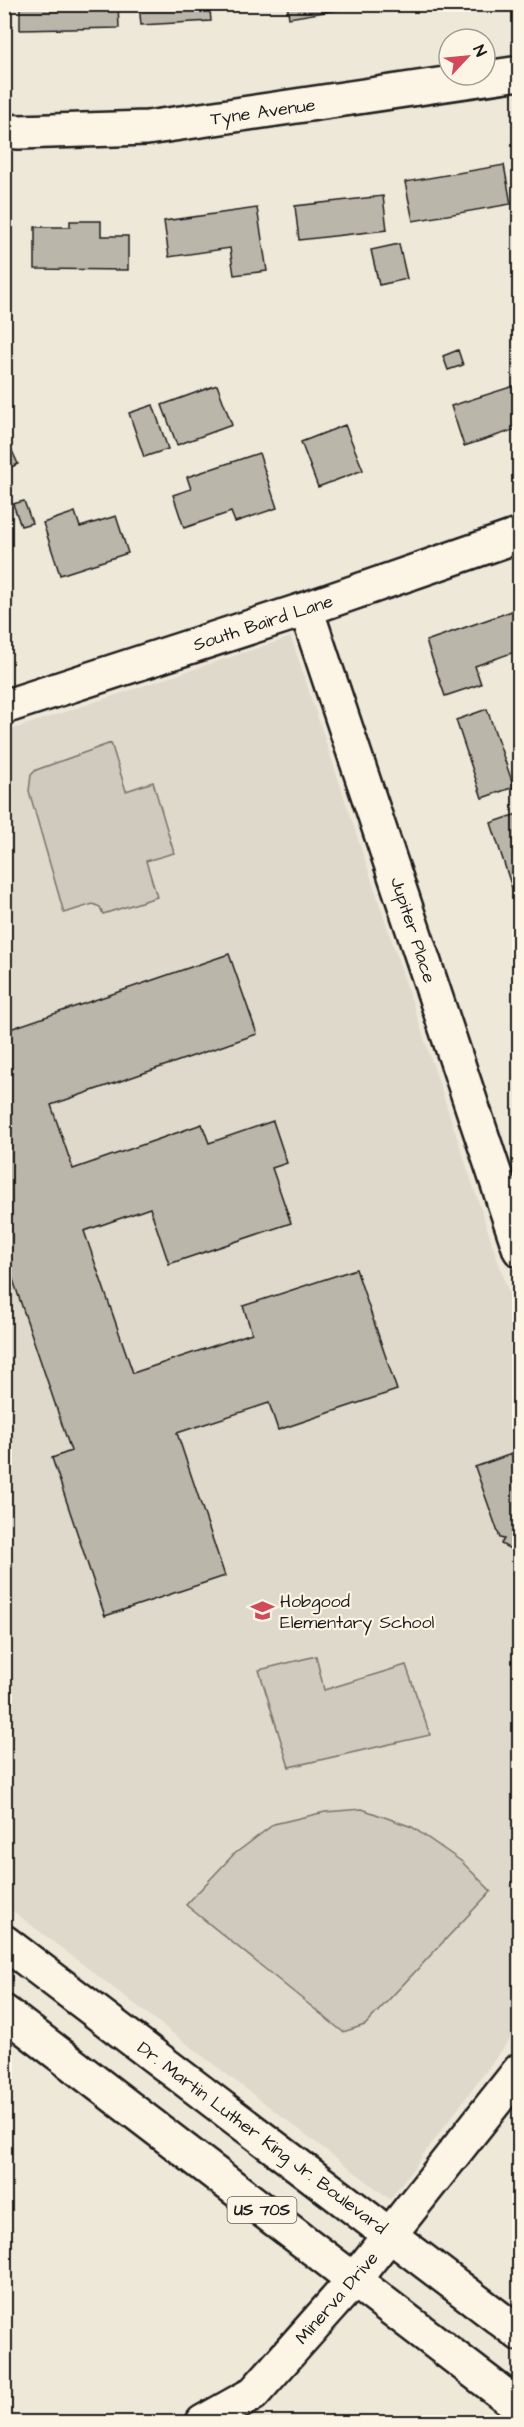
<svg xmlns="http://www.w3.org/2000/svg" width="524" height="2427" viewBox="0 0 524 2427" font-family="'Architects Daughter',sans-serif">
	<rect width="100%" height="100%" fill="#eee8d9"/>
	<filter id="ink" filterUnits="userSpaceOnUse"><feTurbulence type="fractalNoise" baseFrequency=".0167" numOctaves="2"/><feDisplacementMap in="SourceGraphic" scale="12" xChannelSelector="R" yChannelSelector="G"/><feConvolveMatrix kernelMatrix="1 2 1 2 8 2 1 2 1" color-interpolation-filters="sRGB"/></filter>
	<g filter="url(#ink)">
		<!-- built -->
		<path fill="#ded9cb" d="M 291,637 L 510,1297 L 519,1316 L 519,2027 L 390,2199 L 5,1905 L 4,732 Z"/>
		<!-- green -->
		<path fill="#cfcabd" stroke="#76736c" stroke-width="1.5" d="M 111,743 L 126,791 L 153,782 L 174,853 L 146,861 L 157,897 L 103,914 L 100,907 L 93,904 L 64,913 L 29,791 L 31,775 L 36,770 Z
			M 316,1656 L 324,1690 L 406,1665 L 430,1735 L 289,1767 L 259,1670 Z
			M 362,1809 L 412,1827 L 461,1861 L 491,1891 L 365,2025 L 343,2032 L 186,1905 L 233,1855 L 274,1824 L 325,1812 Z"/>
		<!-- building -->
		<path fill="#bab6aa" stroke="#1c1c1c" stroke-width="1.5" d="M 20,4 L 118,4 L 119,28 L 20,30 Z
			M 139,4 L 235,4 L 235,8 L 210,10 L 211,21 L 141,25 Z
			M 287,4 L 355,4 L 356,7 L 289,18 Z
			M 504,165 L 511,204 L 413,221 L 405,182 Z
			M 383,196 L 387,230 L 299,240 L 295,206 Z
			M 257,208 L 267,271 L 234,275 L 230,248 L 169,257 L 164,221 Z
			M 70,221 L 101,221 L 101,236 L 128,236 L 128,270 L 35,269 L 35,227 L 70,227 Z
			M 399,244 L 407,279 L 379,285 L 371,250 Z
			M 458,350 L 463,365 L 448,370 L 443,356 Z
			M 520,384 L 520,428 L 464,446 L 451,406 Z
			M 217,385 L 232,425 L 177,445 L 162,405 Z
			M 153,405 L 168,449 L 144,457 L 129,413 Z
			M 345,425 L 363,470 L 318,487 L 301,442 Z
			M 8,442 L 18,464 L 5,470 L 4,444 Z
			M 259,453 L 277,508 L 235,522 L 231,512 L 184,528 L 173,495 L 191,489 L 187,477 Z
			M 24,501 L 32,523 L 21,526 L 13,504 Z
			M 75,512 L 80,527 L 116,516 L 128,553 L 60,575 L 43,523 Z
			M 512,611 L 520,633 L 520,650 L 475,666 L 481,684 L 445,696 L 426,641 Z
			M 487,709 L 514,787 L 482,798 L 456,720 Z
			M 520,813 L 520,902 L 517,903 L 491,823 Z
			M 229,954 L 257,1034 L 51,1105 L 73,1169 L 202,1124 L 209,1143 L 273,1121 L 287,1163 L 272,1168 L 291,1223 L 169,1264 L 150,1208 L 84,1231 L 133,1373 L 252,1333 L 243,1306 L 356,1269 L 397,1390 L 278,1430 L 269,1403 L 177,1433 L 225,1576 L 105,1616 L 52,1458 L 71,1451 L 4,1253 L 4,1031 Z
			M 520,1451 L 520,1554 L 501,1544 L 504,1539 L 500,1538 L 475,1467 Z"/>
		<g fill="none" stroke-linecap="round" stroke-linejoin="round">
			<defs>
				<path id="minor" d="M 4,131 L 19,132 L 147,128 L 520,73
					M 306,609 L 520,1250
					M 4,707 L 306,609 L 520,535
					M 203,2422 L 253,2394 L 353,2281 L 520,2070"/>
				<path id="major" d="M 4,1942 L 520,2334
					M 4,2012 L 520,2407"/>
			</defs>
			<!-- minor casing -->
			<use href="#minor" stroke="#1c1c1c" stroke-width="38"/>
			<!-- major casing -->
			<use href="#major" stroke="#1c1c1c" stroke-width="38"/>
			<!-- minor -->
			<use href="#minor" stroke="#fcf5e5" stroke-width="33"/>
			<!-- major -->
			<use href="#major" stroke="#fcf5e5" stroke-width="33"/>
		</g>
	</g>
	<!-- icons -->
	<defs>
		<symbol id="school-bare" viewBox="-9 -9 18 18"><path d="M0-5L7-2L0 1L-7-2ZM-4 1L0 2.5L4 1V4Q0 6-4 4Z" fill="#d1495b" stroke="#fcf5e5" stroke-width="2.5" paint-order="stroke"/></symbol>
	</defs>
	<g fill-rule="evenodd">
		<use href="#school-bare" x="246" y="1594" width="33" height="33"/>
	</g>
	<g text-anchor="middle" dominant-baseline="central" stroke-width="4.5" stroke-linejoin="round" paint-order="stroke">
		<!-- shield labels -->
		<rect fill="#fcf5e5" stroke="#5f5d58" stroke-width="1.5" x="227.5" y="2197" width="69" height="26" rx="4.5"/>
		<g font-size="16" font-weight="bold" fill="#1c1c1c">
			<text x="262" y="2210">US 70S</text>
		</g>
		<!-- street labels -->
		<g font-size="18" fill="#1c1c1c" stroke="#fcf5e5">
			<text transform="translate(263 112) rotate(-8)">Tyne Avenue</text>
			<text transform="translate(263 623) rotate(-18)">South Baird Lane</text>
			<text transform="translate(413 930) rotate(72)">Jupiter Place</text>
			<text transform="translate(262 2138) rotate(37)">Dr. Martin Luther King Jr. Boulevard</text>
			<text transform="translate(337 2298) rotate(-49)">Minerva Drive</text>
		</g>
		<!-- poi labels -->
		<g font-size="18" fill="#1c1c1c" stroke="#fcf5e5" text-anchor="start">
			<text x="280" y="1601">Hobgood<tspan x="280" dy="21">Elementary School</tspan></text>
		</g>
	</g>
	<!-- margin -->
	<rect width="524" height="2427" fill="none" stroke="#fcf5e5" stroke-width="24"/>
	<rect x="12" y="12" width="500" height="2403" fill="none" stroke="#1c1c1c" stroke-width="2" filter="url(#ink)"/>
	<!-- north arrow -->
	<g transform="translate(467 57) rotate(64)"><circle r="28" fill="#fcf5e5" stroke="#a29e95" stroke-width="1.5"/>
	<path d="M0-4.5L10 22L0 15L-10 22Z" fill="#d1495b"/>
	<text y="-9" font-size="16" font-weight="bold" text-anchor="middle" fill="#1c1c1c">N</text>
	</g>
</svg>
